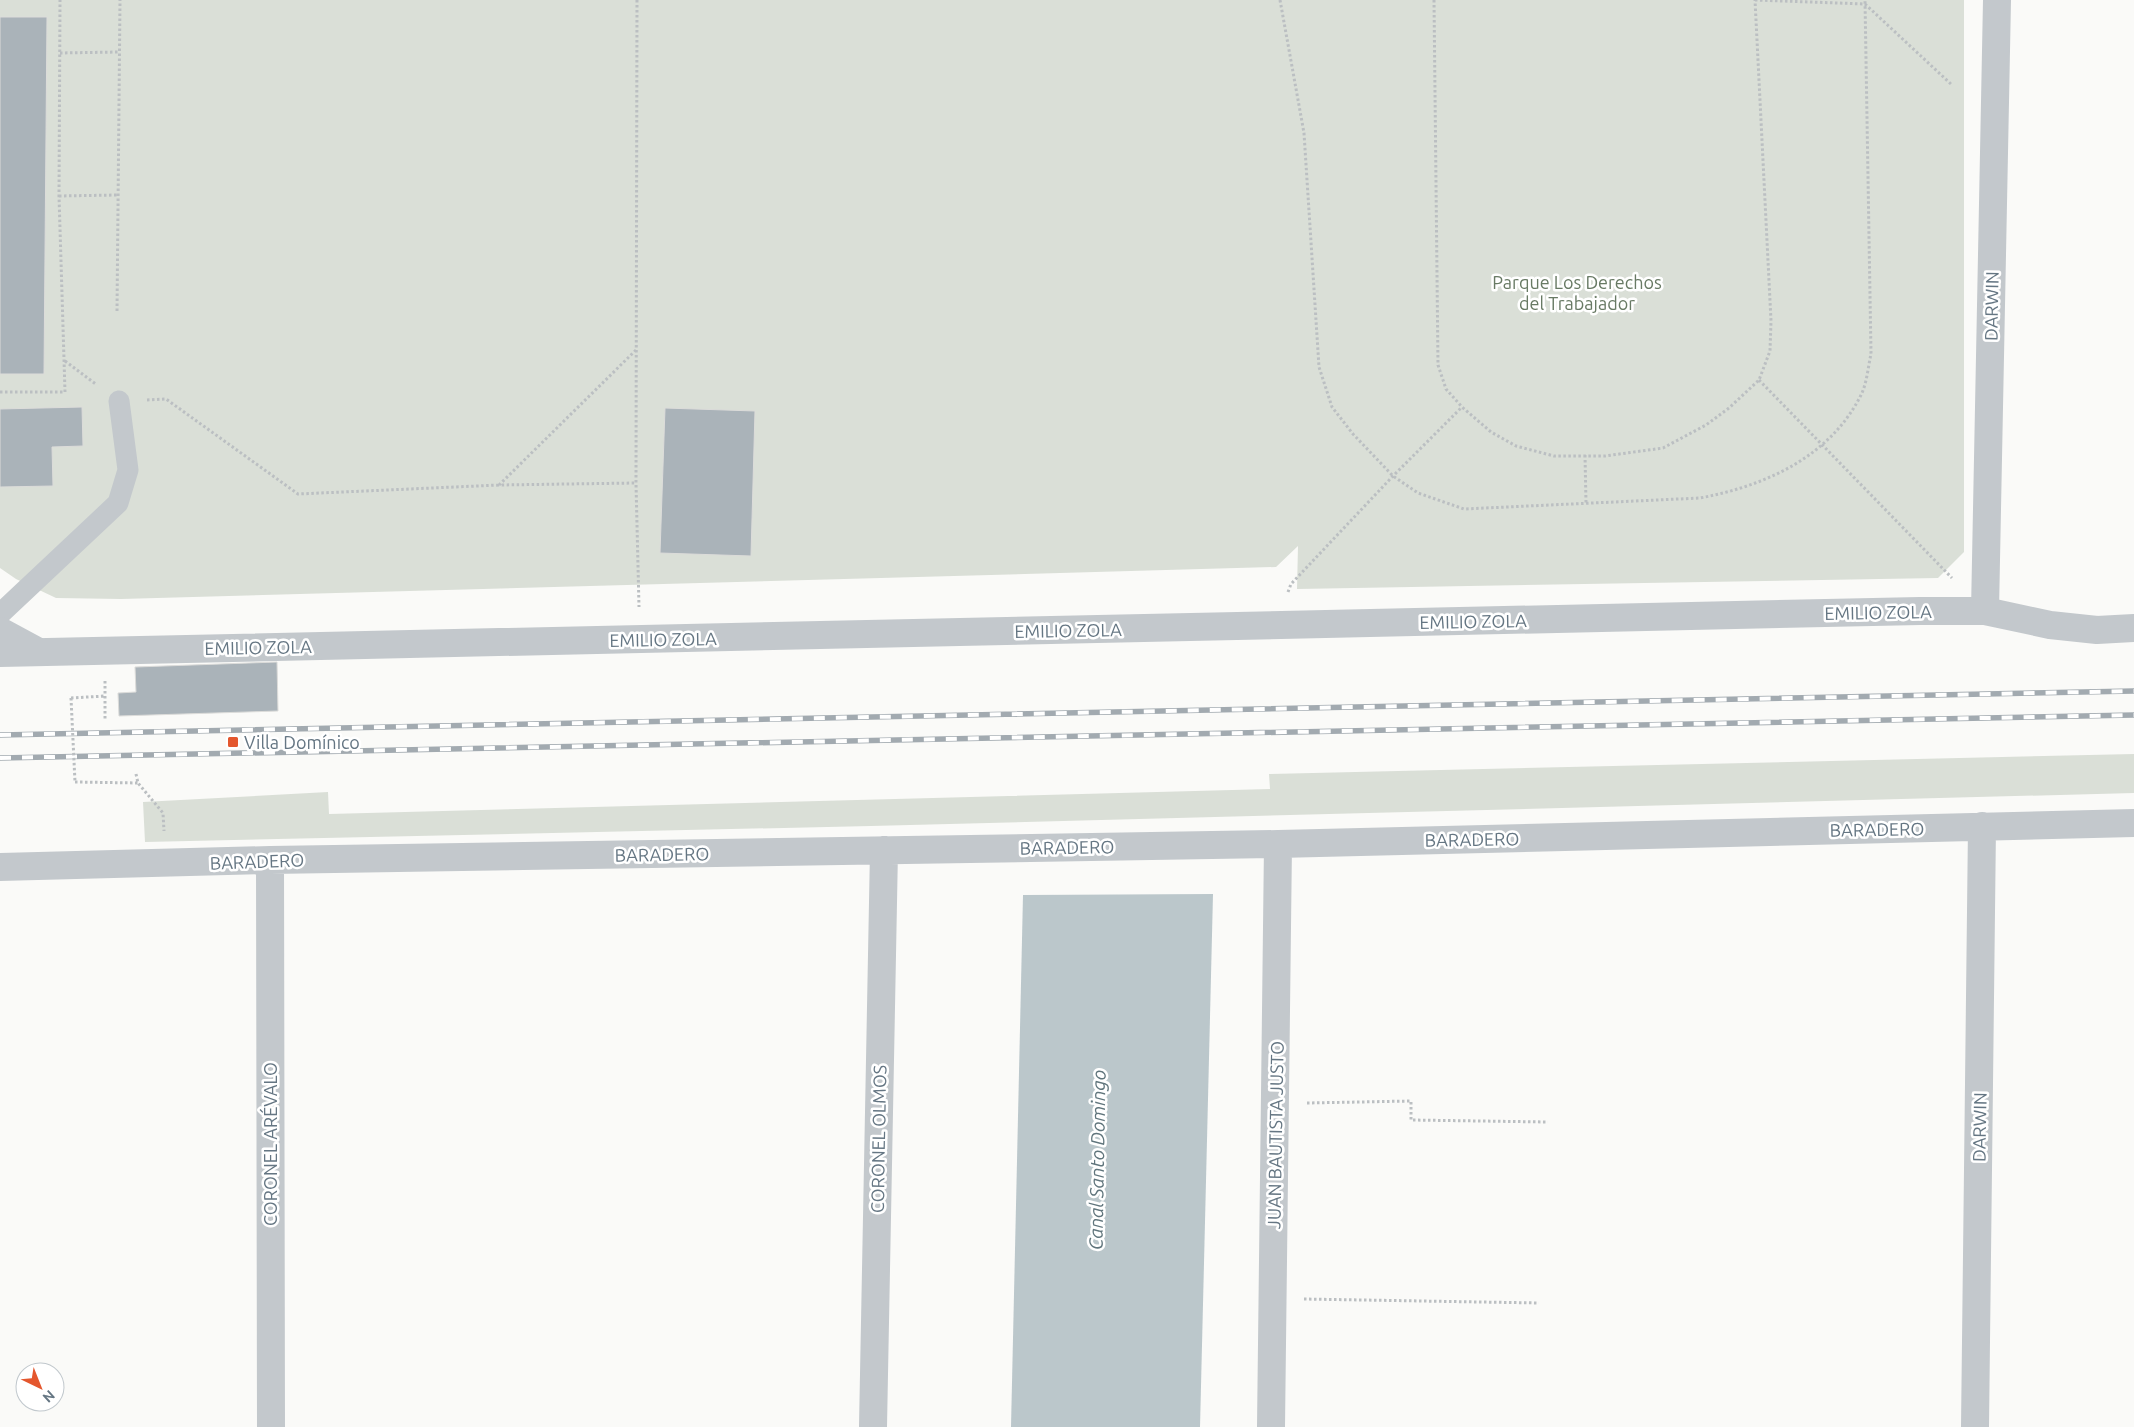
<svg xmlns="http://www.w3.org/2000/svg" width="2134" height="1427" viewBox="0 0 2134 1427" font-family="Ubuntu,sans-serif">
	<rect width="100%" height="100%" fill="#fafaf8"/>
	<!-- green -->
	<path fill="#dadfd7" d="M 0,0 L 1964,0 L 1964,552 L 1938,578 L 1297,589 L 1298,546 L 1276,567 L 121,599 L 56,598 L 16,579 L 0,568 Z
		M 2134,754 L 2134,793 L 871,826 L 145,842 L 143,802 L 328,792 L 329,814 L 1270,789 L 1269,774 Z"/>
	<!-- water -->
	<path fill="#bbc7cb" d="M 1213,894 L 1200,1427 L 1011,1427 L 1023,895 Z"/>
	<!-- building -->
	<path fill="#aab3b9" stroke="#dcdcda" d="M 0,17 L 47,17 L 44,374 L 0,374 Z
		M 82,407 L 83,446 L 52,447 L 53,486 L 0,487 L 0,409 Z
		M 665,408 L 755,411 L 751,556 L 660,553 Z
		M 277,662 L 278,711 L 119,716 L 118,693 L 136,692 L 135,667 Z"/>
	<g fill="none" stroke-linecap="round" stroke-linejoin="round">
		<!-- path -->
		<path stroke="#bbbfc2" stroke-width="3" stroke-dasharray="2.5 2.5" stroke-linecap="butt" d="M 637,0 L 636,483 L 639,607
			M 1280,0 L 1304,133 L 1319,367 L 1332,407 L 1353,434 L 1393,476 L 1418,493 L 1464,509 L 1700,498 C 1765,486 1830,457 1861,395 C 1867,383 1868,367 1871,354 L 1865,0
			M 1434,0 L 1438,365 L 1446,389 L 1462,407 L 1491,432 L 1516,446 L 1554,456 L 1605,456 L 1663,448 L 1706,425 L 1729,408 L 1759,380 L 1770,351 L 1771,321 L 1755,0
			M 1755,0 L 1865,4 L 1952,85
			M 60,53 L 119,52
			M 59,196 L 118,195
			M 117,311 L 120,0
			M 636,350 L 499,485 L 636,483
			M 65,361 L 97,385
			M 1759,380 L 1952,578
			M 0,392 L 65,392 L 59,196 L 60,0
			M 147,400 L 166,399 L 298,494 L 499,485
			M 1585,455 L 1586,503
			M 1288,592 L 1291,584 L 1393,476 L 1462,407
			M 105,681 L 105,720
			M 71,698 L 105,696
			M 136,774 L 138,783 L 163,813 L 164,831
			M 75,782 L 138,783
			M 1307,1103 L 1411,1101 L 1411,1120 L 1548,1122
			M 1304,1299 L 1539,1303"/>
		<!-- lane -->
		<path stroke="#c3c8cc" stroke-width="21" d="M 0,614 L 118,503 L 128,470 L 119,401"/>
		<!-- street -->
		<path stroke="#c3c8cc" stroke-width="28" d="M 1985,611 L 1997,0
			M 0,631 L 37,651
			M 0,653 L 1920,611 L 1985,611 L 2050,625 L 2097,630 L 2134,628
			M 270,860 L 271,1427
			M 0,867 L 270,860 L 1278,844 L 2134,823
			M 873,1427 L 884,850
			M 1271,1427 L 1278,844
			M 1975,1427 L 1982,826"/>
		<defs>
			<path id="rail" d="M 0,735 L 2134,691
				M 0,758 L 2134,715"/>
		</defs>
		<!-- rail casing -->
		<use href="#rail" stroke="#a2aab0" stroke-width="5.5"/>
		<!-- rail -->
		<use href="#rail" stroke="#fff" stroke-width="4" stroke-dasharray="11" stroke-linecap="butt"/>
		<!-- path-bridge -->
		<path stroke="#bbbfc2" stroke-width="3" stroke-dasharray="2.5 2.5" stroke-linecap="butt" d="M 71,698 L 75,782"/>
	</g>
	<!-- markers -->
	<rect fill="#e4572e" stroke="#fff" stroke-width="2" x="227" y="736" width="12" height="12" rx="2.5"/>
	<g text-anchor="middle" dominant-baseline="central" stroke-width="5" stroke-linejoin="round" paint-order="stroke">
		<!-- park labels -->
		<g font-size="18" fill="#687a64" stroke="#fff">
			<text x="1577" y="282">Parque Los Derechos<tspan x="1577" dy="21">del Trabajador</tspan></text>
		</g>
		<!-- street labels -->
		<g font-size="18" fill="#657683" stroke="#fff">
			<text transform="translate(1991 306) rotate(-89)">DARWIN</text>
			<text transform="translate(1878 612) rotate(-1)">EMILIO ZOLA</text>
			<text transform="translate(1473 621) rotate(-1)">EMILIO ZOLA</text>
			<text transform="translate(1068 630) rotate(-1)">EMILIO ZOLA</text>
			<text transform="translate(663 639) rotate(-1)">EMILIO ZOLA</text>
			<text transform="translate(258 647) rotate(-1)">EMILIO ZOLA</text>
			<text transform="translate(1877 829) rotate(-1)">BARADERO</text>
			<text transform="translate(1472 839) rotate(-1)">BARADERO</text>
			<text transform="translate(1067 847) rotate(-1)">BARADERO</text>
			<text transform="translate(662 854) rotate(-1)">BARADERO</text>
			<text transform="translate(257 861) rotate(-2)">BARADERO</text>
			<text transform="translate(1979 1127) rotate(-89)">DARWIN</text>
			<text transform="translate(1275 1135) rotate(-89)">JUAN BAUTISTA JUSTO</text>
			<text transform="translate(878 1139) rotate(-89)">CORONEL OLMOS</text>
			<text transform="translate(270 1144) rotate(-90)">CORONEL ARÉVALO</text>
		</g>
		<!-- poi labels -->
		<g font-size="18" fill="#657683" stroke="#fff" text-anchor="start">
			<text x="244" y="742">Villa Domínico</text>
		</g>
		<!-- water labels -->
		<g font-size="19" font-style="italic" fill="#60757c" stroke="#fff">
			<text transform="translate(1097 1160) rotate(-89)">Canal Santo Domingo</text>
		</g>
	</g>
	<!-- north arrow -->
	<g transform="translate(40 1387) rotate(137)"><circle r="24" fill="#ffffff" stroke="#c1c8cd"/>
	<path d="M0-4L9 19L0 12L-9 19Z" fill="#e4572e"/>
	<text y="-8" font-size="14" font-weight="bold" text-anchor="middle" fill="#657683">N</text>
	</g>
</svg>
